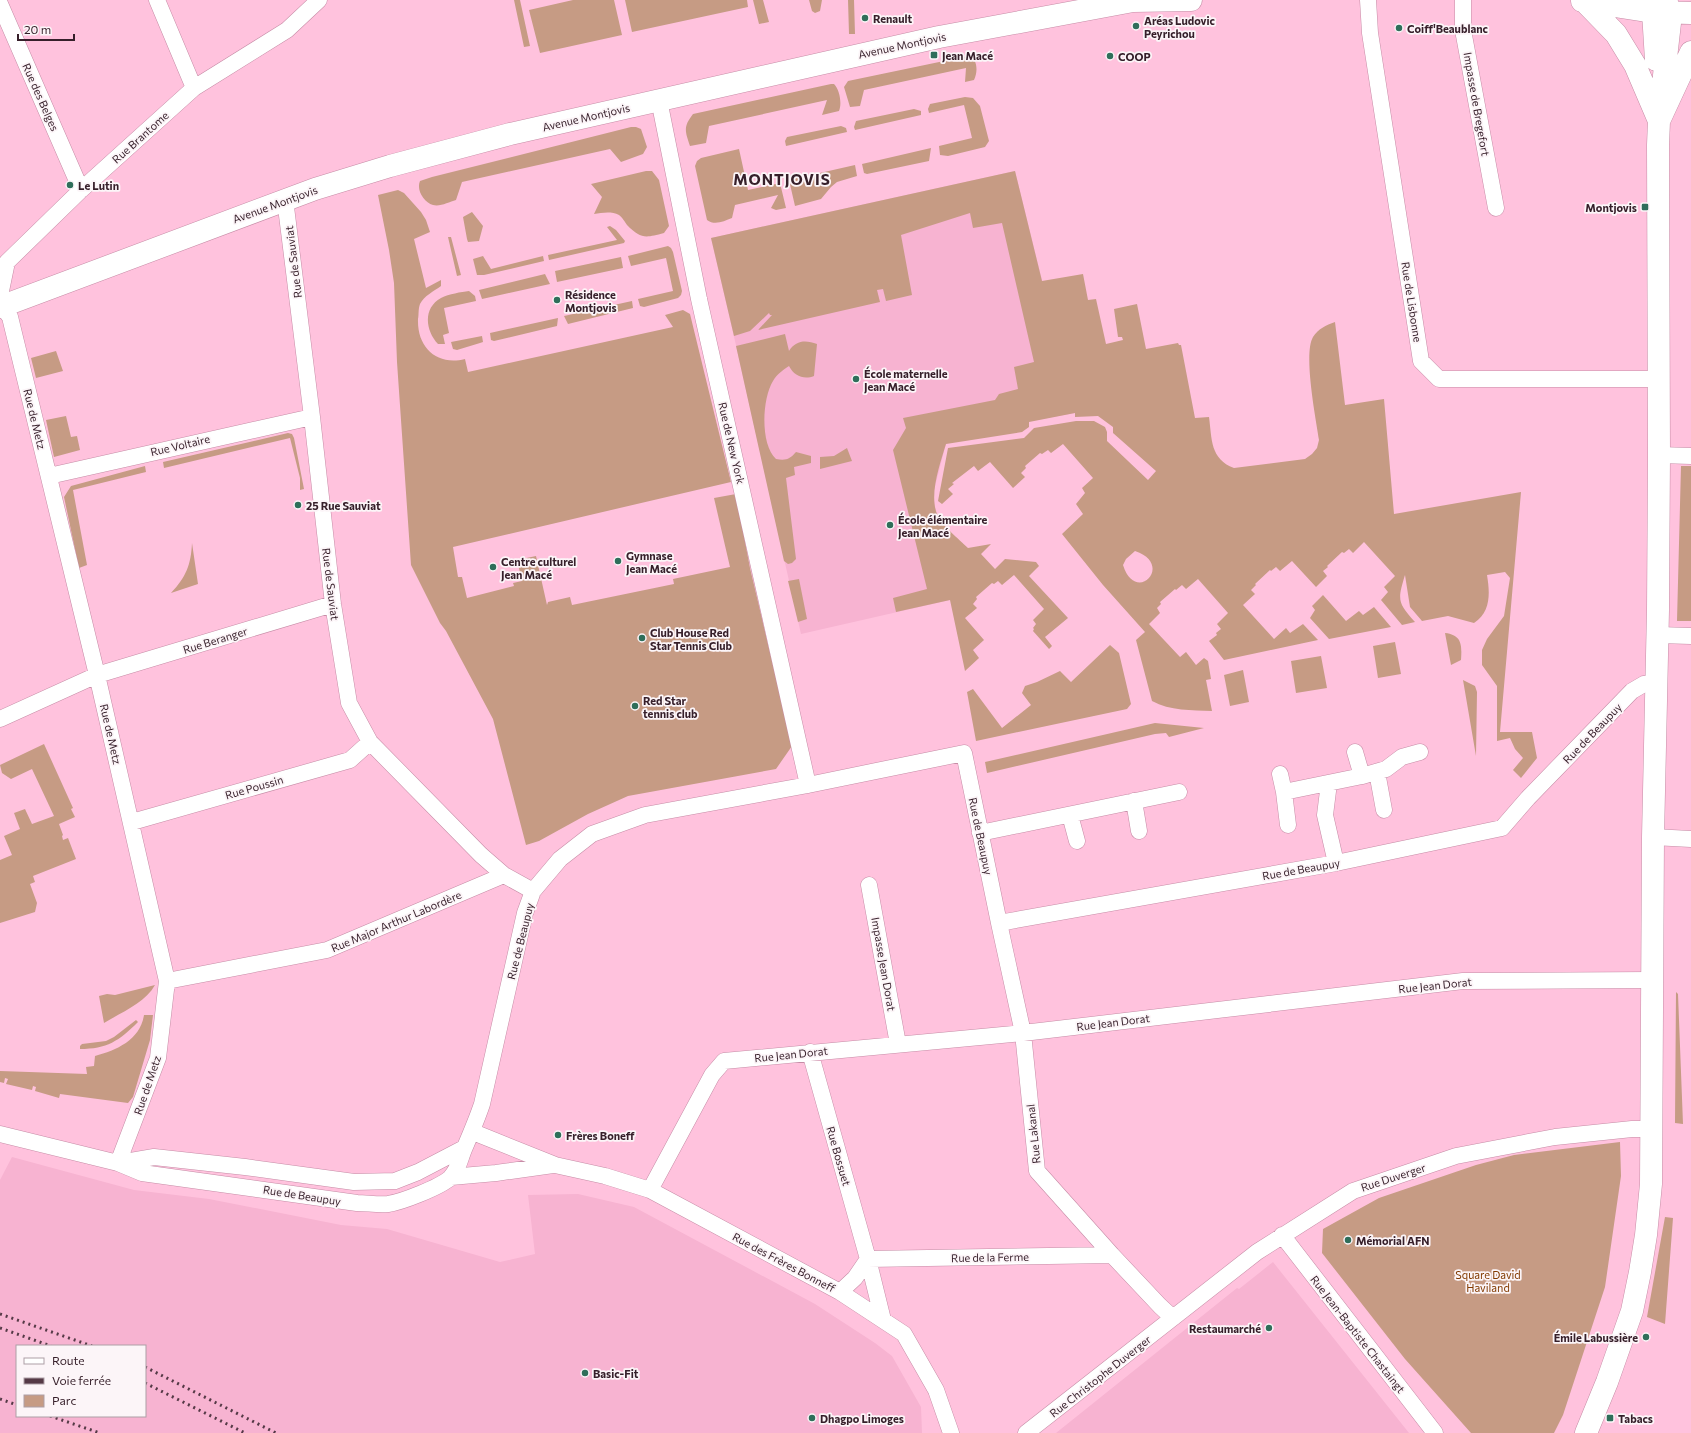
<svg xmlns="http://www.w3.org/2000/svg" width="1691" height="1433" viewBox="0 0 1691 1433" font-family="Commissioner,sans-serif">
	<rect width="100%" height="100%" fill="#ffc2dd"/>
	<!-- built -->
	<path fill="#f7b3d1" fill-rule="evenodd" d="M 1015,171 L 1075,413 L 948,436 L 933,494 L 950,600 L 801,634 L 735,341 L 711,238 Z
		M 12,1157 L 134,1190 L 209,1199 L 341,1225 L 387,1229 L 500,1262 L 535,1254 L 528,1195 L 578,1194 L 634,1207 L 815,1304 L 875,1343 L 892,1356 L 921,1407 L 922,1433 L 0,1433 L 0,1180 ZM 17,1346 L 145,1346 L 145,1416 L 17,1416 Z
		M 1273,1262 L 1409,1433 L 1056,1433 L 1237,1288 L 1239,1289 Z"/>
	<!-- green -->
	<path fill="#c69b84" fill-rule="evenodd" d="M 514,0 L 520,0 L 530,46 L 524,47 Z
		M 573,0 L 614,0 L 622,35 L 540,53 L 529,10 Z
		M 625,0 L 747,0 L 748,7 L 632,32 Z
		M 753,0 L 763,0 L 769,22 L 759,24 Z
		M 809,0 L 822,0 L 820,11 L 815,13 L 812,11 Z
		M 848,0 L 854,0 L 855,34 L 849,34 Z
		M 968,56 C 978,58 978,72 974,80 L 965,82 L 966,68 L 864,90 L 860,106 L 850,107 L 844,87 L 848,81 Z
		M 831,84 L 834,84 C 840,90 842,104 839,111 L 822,115 L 827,100 L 709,126 L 706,143 L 690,146 C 685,131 683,127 693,114 Z
		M 965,97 L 973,98 L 980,106 L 989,141 L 985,147 L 948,156 L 940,155 L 939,146 L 972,138 L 964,105 L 929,113 L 928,109 L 930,104 Z
		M 914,109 L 921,111 L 921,115 L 855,130 L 854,127 L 856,121 Z
		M 841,126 L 846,128 L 847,132 L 786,146 L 785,141 L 787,137 Z
		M 631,127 L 636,127 L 641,129 L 647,147 L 643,154 L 621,162 L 610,149 L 462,182 L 456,200 C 449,202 440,207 433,205 C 424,202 416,190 420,181 L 432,177 Z
		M 931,148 L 929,161 L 867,174 L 864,173 L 862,164 Z
		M 739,149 L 748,190 L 780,183 L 786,208 L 776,210 L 771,208 L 778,195 L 735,205 L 732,218 C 724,221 715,226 707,220 L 695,166 L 697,161 L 701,158 Z
		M 855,165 L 857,176 L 837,182 L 831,187 L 821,199 L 795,206 L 789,180 Z
		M 646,171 L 652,171 L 659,180 L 669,226 L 664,233 C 645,238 641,239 627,225 C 625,222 622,217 619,215 C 611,211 602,213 594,214 L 602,197 L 591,184 Z
		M 1015,171 L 1042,281 L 1083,274 L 1088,300 L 1096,299 L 1106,344 L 1123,340 L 1122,337 L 1118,337 L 1114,309 L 1137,304 L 1146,349 L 1178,343 L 1179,345 L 1181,345 L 1195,418 L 1209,417 C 1212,439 1210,459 1234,468 L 1305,459 L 1312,454 L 1317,448 L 1319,440 C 1316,419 1303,354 1313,337 C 1318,329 1326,325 1335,322 L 1345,405 L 1384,399 L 1394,514 L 1521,492 L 1500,732 L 1532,732 L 1537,758 L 1521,778 L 1513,770 L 1523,758 L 1515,749 L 1510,738 L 1497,741 L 1497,686 L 1482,665 L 1482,650 L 1487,639 L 1504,616 L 1510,578 L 1505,572 L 1487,575 C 1490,593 1491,612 1474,623 L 1448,616 L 1422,621 L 1410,607 L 1405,575 C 1397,601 1398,603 1415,622 L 1402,625 L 1381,600 L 1388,592 L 1384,587 L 1395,576 L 1364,542 L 1353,553 L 1349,549 L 1344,553 L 1342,552 L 1327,566 L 1328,567 L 1323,571 L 1327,576 L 1316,587 L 1292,561 L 1280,571 L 1276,567 L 1271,571 L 1270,570 L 1255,584 L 1256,585 L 1251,590 L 1255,594 L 1243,605 L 1274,639 L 1286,628 L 1290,633 L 1303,624 L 1318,640 L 1224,660 L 1209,641 L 1217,635 L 1216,633 L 1221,629 L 1217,624 L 1228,613 L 1198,579 L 1186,589 L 1182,585 L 1176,590 L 1175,589 L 1160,602 L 1161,604 L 1157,608 L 1160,613 L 1149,624 L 1180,657 L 1186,652 L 1196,665 L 1204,658 L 1208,661 L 1211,679 L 1206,680 L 1212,711 C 1192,710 1170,711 1152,701 L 1136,640 L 1145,632 L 1103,585 L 1062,534 L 1083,514 L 1076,504 L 1085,493 L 1082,488 L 1093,478 L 1063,444 L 1051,453 L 1048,450 L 1042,454 L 1040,453 L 1025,466 L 1026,468 L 1021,473 L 1025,477 L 1013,488 L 990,462 L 978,471 L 974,466 L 952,483 L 954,484 L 948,489 L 953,494 L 942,504 L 938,501 L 948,448 L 1024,438 L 1034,428 L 1076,421 L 1094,421 L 1105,427 L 1107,432 L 1107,441 L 1148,480 L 1156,471 L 1113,433 L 1113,427 L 1098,416 L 1075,417 L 1075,413 L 1029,422 L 1029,427 L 1022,432 L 946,444 C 940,464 929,494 937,514 C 941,525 959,539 968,548 L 991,544 L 981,554 L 995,569 L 1005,559 L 1036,562 L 1039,566 L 1029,576 L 1068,618 L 1045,637 L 1052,646 L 1049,649 L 1033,631 L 1034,629 L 1033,628 L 1036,624 L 1033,620 L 1044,609 L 1014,575 L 1002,585 L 998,581 L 994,584 L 992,583 L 976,597 L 977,599 L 973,604 L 977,608 L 965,618 L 984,640 L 973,650 L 979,658 L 965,671 L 950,600 L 896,612 L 893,598 L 927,589 L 893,450 L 906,428 L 903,418 L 995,400 L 999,394 L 1018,389 L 1014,367 L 1034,362 L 1002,223 L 973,228 L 970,213 L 901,235 L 912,295 L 886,301 L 883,289 L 877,290 L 880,302 L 758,330 L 772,315 L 770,315 L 769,313 L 750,331 L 734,336 L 711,238 ZM 1135,551 C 1175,564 1136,606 1123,565 L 1126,559 Z
		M 398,190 L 404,193 L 421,212 L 426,220 L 430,232 L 414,239 L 426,288 L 441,280 L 441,286 C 434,291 424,296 420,304 C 418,309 419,315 418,319 C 417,348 437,366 465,359 L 468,372 L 673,327 L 665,315 L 683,310 L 690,314 L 731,482 L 453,547 L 458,577 L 462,577 L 467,598 L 514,586 L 513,583 L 522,581 L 517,560 L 536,556 L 547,605 L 548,602 L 570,597 L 572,605 L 674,584 L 673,579 L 730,567 L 714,498 L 736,494 L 750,568 L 792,746 L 776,769 L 628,796 L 588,814 L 539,841 L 526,845 L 493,719 L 446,631 L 440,623 L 411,565 L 397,362 L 394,283 L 389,250 L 378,195 Z
		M 472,212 L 483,226 L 479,241 L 468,242 L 467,239 L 463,217 Z
		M 610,226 L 616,230 L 625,241 L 624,243 L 549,260 L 548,255 L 617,240 L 607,227 Z
		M 448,237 L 451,237 L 461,275 L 457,276 Z
		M 668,246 L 671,248 L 673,252 L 682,291 L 681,295 L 678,298 L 644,307 L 640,306 L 638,299 L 673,291 L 666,258 L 631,266 L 628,256 Z
		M 483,256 L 491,269 L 543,256 L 544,261 L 484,275 L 477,275 L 473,259 Z
		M 621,257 L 623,268 L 557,282 L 555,271 Z
		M 545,274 L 550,284 L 482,299 L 479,290 Z
		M 469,291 L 475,296 L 476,301 L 444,308 L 449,333 L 443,335 L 445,344 L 438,344 C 425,330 423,308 441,298 C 449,294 461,292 469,291 Z
		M 632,301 L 633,308 L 568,324 L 564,316 Z
		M 558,318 L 557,326 L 494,341 L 491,340 L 490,333 Z
		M 785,334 L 789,351 C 796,340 806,340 817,344 L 814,376 C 804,380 794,376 789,366 C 783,370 777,374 773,381 C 762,399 760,444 776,459 C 786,461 790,459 796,452 L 811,456 L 811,463 L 794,467 L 795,475 L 786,478 L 796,559 L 792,563 L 788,564 L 784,561 L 736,346 Z
		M 482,336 L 483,342 L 480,343 L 457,350 L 453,349 L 451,342 Z
		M 56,351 L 63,371 L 36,378 L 31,358 Z
		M 66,416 L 71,437 L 77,436 L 80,450 L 54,457 L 46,420 Z
		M 288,433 L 292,434 L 294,438 L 304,489 L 300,490 L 300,478 L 290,438 L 164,468 L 163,462 Z
		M 847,448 L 852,461 L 820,469 L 820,457 L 834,456 Z
		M 145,466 L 146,472 L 73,490 L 87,565 L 79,568 L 64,497 L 71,486 Z
		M 1681,466 L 1691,466 L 1691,621 L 1677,621 Z
		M 192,543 L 198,584 L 171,593 C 186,577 191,565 192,543 Z
		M 799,579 L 807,619 L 798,622 L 788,581 Z
		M 1323,595 L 1346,621 L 1359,611 L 1363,615 L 1374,607 L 1391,627 L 1329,639 L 1310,618 L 1315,610 L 1312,606 Z
		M 1445,633 C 1462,635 1462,645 1461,660 L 1451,665 Z
		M 1395,642 L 1401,674 L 1378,678 L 1373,646 Z
		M 1110,645 L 1119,653 L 1131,704 L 1127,709 L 976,741 L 967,692 L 973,689 L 1002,728 L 1031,705 L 1022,693 L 1025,686 L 1037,682 L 1060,671 L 1071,682 Z
		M 1321,656 L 1327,688 L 1296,693 L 1291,661 Z
		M 1243,670 L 1249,702 L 1230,706 L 1224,675 Z
		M 1463,680 L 1475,686 L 1477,692 L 1476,756 Z
		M 1155,723 L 1204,728 L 1169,737 L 1166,733 L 1155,734 L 987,773 L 985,762 Z
		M 44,744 L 73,808 L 71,809 L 75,817 L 59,824 L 63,835 L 62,836 L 63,840 L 68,838 L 76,859 L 33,876 L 35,882 L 30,884 L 37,903 L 35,912 L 0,923 L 0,860 L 12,855 L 4,836 L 20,829 L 14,813 L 25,809 L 32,824 L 54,816 L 32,769 L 11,779 L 2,773 L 0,765 Z
		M 155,985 C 145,1003 122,1012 104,1023 L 99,996 L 107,994 L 115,995 Z
		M 1676,992 L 1678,994 L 1683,1124 L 1675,1123 Z
		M 144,1015 L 153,1015 L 150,1040 L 133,1097 L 128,1103 L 60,1094 L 59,1098 L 35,1091 L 36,1087 L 33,1086 L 32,1090 L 6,1084 L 8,1079 L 5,1078 L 4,1083 L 0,1082 L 0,1071 L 87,1074 L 86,1067 L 94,1066 L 95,1056 C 117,1050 140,1040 144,1015 Z
		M 136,1020 L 138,1022 C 119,1041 107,1049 80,1049 L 80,1046 L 82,1044 L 106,1041 L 114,1037 Z
		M 1620,1142 L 1621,1176 L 1605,1287 L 1563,1415 L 1554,1433 L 1471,1433 L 1405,1359 L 1322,1253 L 1323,1229 L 1379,1198 L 1476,1165 L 1514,1155 Z
		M 1665,1217 L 1673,1218 L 1665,1324 L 1647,1317 Z"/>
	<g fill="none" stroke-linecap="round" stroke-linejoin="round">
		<defs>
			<path id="street" d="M 157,0 L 194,88
				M 1368,0 L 1370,33 L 1421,361 L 1439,379 L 1659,379
				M 1463,0 L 1463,30 L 1496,208
				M 0,4 L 81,190
				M 659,100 L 699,299 L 808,785
				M 285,199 L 312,417 L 333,604 L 349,703 L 370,742 L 481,855 L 504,875 L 533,891
				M 1659,455 L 1691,456
				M 49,476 L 312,417
				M 1658,635 L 1691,636
				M 0,719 L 97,675 L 333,604
				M 1355,752 L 1362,776
				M 1377,772 L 1384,810
				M 1280,774 L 1284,792
				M 1329,783 L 1325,815 L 1336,863
				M 1134,801 L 1139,831
				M 1070,815 L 1077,841
				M 132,822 L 350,760 L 370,742
				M 1288,825 L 1284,792 L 1362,776 L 1386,769 L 1402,757 L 1420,752
				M 980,833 L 1179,792
				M 1653,837 L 1691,839
				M 869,885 L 898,1044
				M 999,923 L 1023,1033 L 1037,1171 L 1112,1255 L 1160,1306 L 1173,1318
				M 167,981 L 327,950 L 504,875
				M 810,1052 L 868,1259 L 883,1320
				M 473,1132 L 555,1165 L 605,1176 L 650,1190 L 840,1292 L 904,1334 L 936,1390 L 951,1433
				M 0,1134 L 118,1163 L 142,1173 L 357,1203 C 367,1203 378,1205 388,1204 C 402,1202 440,1187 450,1178 C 459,1169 460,1158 465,1147 C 471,1133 477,1119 482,1104 L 525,913 L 533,891 L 560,859 L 592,834 L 645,815 L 808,785 L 964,753 L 999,923 L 1336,863 L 1502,828 L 1528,798 L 1632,691 L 1644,684 L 1655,683
				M 118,1163 L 158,1058 L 167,981 L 97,675 L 10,317 L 2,306 L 1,291 L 7,262 L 81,190 L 194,88 L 287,30 L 319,0
				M 119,1163 L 154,1157 L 245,1167 L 354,1182 L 395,1181 L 418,1172 L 464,1148
				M 451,1177 L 496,1173 L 553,1165
				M 650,1190 L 712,1075 L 724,1061 L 1023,1033 L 1463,981 L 1652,980
				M 1282,1235 L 1435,1433
				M 868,1259 L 1112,1255
				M 840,1292 L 855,1278 L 868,1259
				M 1026,1433 L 1257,1252 L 1353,1191 L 1456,1156 L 1555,1137 L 1632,1129 L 1651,1129"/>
			<path id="secondary" d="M 1582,1 L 1653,12 L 1691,13
				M 1585,2 L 1616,34 L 1635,65 L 1659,121
				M 1656,60 L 1653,12 L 1657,0
				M 1661,102 L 1671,14 L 1666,0
				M 0,307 L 315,189 L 390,166 L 510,134 L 939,37 L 1133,1 L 1191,0
				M 1586,1433 L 1607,1382 L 1632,1311 L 1640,1272 L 1646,1235 L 1651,1184 L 1653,837 L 1658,610 L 1659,455 L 1658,145 L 1659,121 L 1691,52"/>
		</defs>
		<!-- street casing -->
		<use href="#street" stroke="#c68ca6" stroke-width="17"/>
		<!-- secondary casing -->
		<use href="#secondary" stroke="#c68ca6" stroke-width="23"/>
		<!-- street -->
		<use href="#street" stroke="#fff" stroke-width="16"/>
		<!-- secondary -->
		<use href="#secondary" stroke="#fff" stroke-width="22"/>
		<!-- rail -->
		<path stroke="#553946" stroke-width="3" stroke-dasharray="2 4" stroke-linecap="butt" d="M 0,1314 L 92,1346
			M 0,1328 L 51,1346
			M 145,1367 L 276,1433
			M 145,1383 L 245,1433
			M 0,1399 L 17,1405
			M 50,1416 L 100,1433"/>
	</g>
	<!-- markers -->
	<g fill="#2f6e5a" stroke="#fcf5f8" stroke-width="1.5">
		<circle cx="865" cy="18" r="4"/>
		<circle cx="1136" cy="26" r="4"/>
		<circle cx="1399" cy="28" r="4"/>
		<rect x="930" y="51" width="8" height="8" rx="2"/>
		<circle cx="1110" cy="56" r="4"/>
		<circle cx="70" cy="185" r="4"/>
		<rect x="1641" y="203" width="8" height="8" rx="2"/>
		<circle cx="557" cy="300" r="4"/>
		<circle cx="856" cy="379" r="4"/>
		<circle cx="298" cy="505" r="4"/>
		<circle cx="890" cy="525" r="4"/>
		<circle cx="618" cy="561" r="4"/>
		<circle cx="493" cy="567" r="4"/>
		<circle cx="642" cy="638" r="4"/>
		<circle cx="635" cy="706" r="4"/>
		<circle cx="558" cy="1135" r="4"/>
		<circle cx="1348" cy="1240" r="4"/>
		<circle cx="1269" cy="1328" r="4"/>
		<circle cx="1646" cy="1337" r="4"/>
		<circle cx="585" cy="1373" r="4"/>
		<circle cx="812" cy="1418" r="4"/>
		<rect x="1606" y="1414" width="8" height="8" rx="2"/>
	</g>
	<g text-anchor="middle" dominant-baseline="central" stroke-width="3.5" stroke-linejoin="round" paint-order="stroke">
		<!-- poi labels -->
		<g font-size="11" font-weight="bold" fill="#361f2a" stroke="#fcf5f8" text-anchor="start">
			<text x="873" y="18">Renault</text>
			<text x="1144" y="20">Aréas Ludovic<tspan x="1144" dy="13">Peyrichou</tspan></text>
			<text x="1407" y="28">Coiff'Beaublanc</text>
			<text x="942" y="55">Jean Macé</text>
			<text x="1118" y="56">COOP</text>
			<text x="78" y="185">Le Lutin</text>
			<text x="1637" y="207" text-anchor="end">Montjovis</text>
			<text x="565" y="294">Résidence<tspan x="565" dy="13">Montjovis</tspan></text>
			<text x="864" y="373">École maternelle<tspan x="864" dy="13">Jean Macé</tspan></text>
			<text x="306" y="505">25 Rue Sauviat</text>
			<text x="898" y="519">École élémentaire<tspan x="898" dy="13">Jean Macé</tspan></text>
			<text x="626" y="555">Gymnase<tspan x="626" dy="13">Jean Macé</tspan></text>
			<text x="501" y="561">Centre culturel<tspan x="501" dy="13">Jean Macé</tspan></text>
			<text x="650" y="632">Club House Red<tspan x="650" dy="13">Star Tennis Club</tspan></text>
			<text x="643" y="700">Red Star<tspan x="643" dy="13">tennis club</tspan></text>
			<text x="566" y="1135">Frères Boneff</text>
			<text x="1356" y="1240">Mémorial AFN</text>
			<text x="1261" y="1328" text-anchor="end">Restaumarché</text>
			<text x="1638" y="1337" text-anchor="end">Émile Labussière</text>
			<text x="593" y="1373">Basic-Fit</text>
			<text x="820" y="1418">Dhagpo Limoges</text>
			<text x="1618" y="1418">Tabacs</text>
		</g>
		<!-- street labels -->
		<g font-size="11" fill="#361f2a" stroke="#fcf5f8">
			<text transform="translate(902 45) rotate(-12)">Avenue Montjovis</text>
			<text transform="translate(41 97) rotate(66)">Rue des Belges</text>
			<text transform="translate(1477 104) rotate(80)">Impasse de Bregefort</text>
			<text transform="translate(586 117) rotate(-13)">Avenue Montjovis</text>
			<text transform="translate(140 137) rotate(-42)">Rue Brantome</text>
			<text transform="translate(275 204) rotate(-20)">Avenue Montjovis</text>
			<text transform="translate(293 262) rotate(-97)">Rue de Sauviat</text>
			<text transform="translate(1412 302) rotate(81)">Rue de Lisbonne</text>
			<text transform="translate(35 419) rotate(76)">Rue de Metz</text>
			<text transform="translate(732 443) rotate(77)">Rue de New York</text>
			<text transform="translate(180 445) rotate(-13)">Rue Voltaire</text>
			<text transform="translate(331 584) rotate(83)">Rue de Sauviat</text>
			<text transform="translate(215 640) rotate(-17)">Rue Beranger</text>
			<text transform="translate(1592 733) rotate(-46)">Rue de Beaupuy</text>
			<text transform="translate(111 734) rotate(77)">Rue de Metz</text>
			<text transform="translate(254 787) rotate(-16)">Rue Poussin</text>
			<text transform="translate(981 836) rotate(78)">Rue de Beaupuy</text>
			<text transform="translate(1301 869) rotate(-10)">Rue de Beaupuy</text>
			<text transform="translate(396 921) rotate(-23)">Rue Major Arthur Labordère</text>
			<text transform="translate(520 941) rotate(-76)">Rue de Beaupuy</text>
			<text transform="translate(884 964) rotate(80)">Impasse Jean Dorat</text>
			<text transform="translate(1435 985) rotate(-6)">Rue Jean Dorat</text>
			<text transform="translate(1113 1022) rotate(-7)">Rue Jean Dorat</text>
			<text transform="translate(791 1054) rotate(-6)">Rue Jean Dorat</text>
			<text transform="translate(147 1085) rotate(-71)">Rue de Metz</text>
			<text transform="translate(1033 1134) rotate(-96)">Rue Lakanal</text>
			<text transform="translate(839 1156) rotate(74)">Rue Bossuet</text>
			<text transform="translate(1393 1177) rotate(-18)">Rue Duverger</text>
			<text transform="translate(302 1195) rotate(9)">Rue de Beaupuy</text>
			<text transform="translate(990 1257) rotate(-1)">Rue de la Ferme</text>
			<text transform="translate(784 1262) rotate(28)">Rue des Frères Bonneff</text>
			<text transform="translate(1358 1334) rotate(52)">Rue Jean-Baptiste Chastaingt</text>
			<text transform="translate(1100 1376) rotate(-38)">Rue Christophe Duverger</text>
		</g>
		<!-- park labels -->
		<g font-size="11" fill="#813a00" stroke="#fcf5f8">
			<text x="1488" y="1274">Square David<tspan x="1488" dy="13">Haviland</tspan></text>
		</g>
		<!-- district labels -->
		<g font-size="15" font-weight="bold" letter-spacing="1" fill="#361f2a" stroke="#fcf5f8">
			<text x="782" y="179">MONTJOVIS</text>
		</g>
	</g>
	<!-- legend -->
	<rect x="16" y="1345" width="130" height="72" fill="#fcf5f8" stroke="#ad9fa6"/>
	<rect x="24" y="1358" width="20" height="6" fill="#ffffff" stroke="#ad9fa6"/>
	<text x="52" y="1365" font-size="12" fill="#361f2a">Route</text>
	<rect x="24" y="1378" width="20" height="6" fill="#553946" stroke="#ad9fa6"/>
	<text x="52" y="1385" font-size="12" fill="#361f2a">Voie ferrée</text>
	<rect x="24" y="1395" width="20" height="12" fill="#c69b84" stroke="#ad9fa6"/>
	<text x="52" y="1405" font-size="12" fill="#361f2a">Parc</text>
	<!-- scale -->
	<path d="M18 34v6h56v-6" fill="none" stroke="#361f2a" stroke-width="2"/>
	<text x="24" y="34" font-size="12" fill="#361f2a" stroke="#fcf5f8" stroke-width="3" paint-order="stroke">20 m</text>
</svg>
